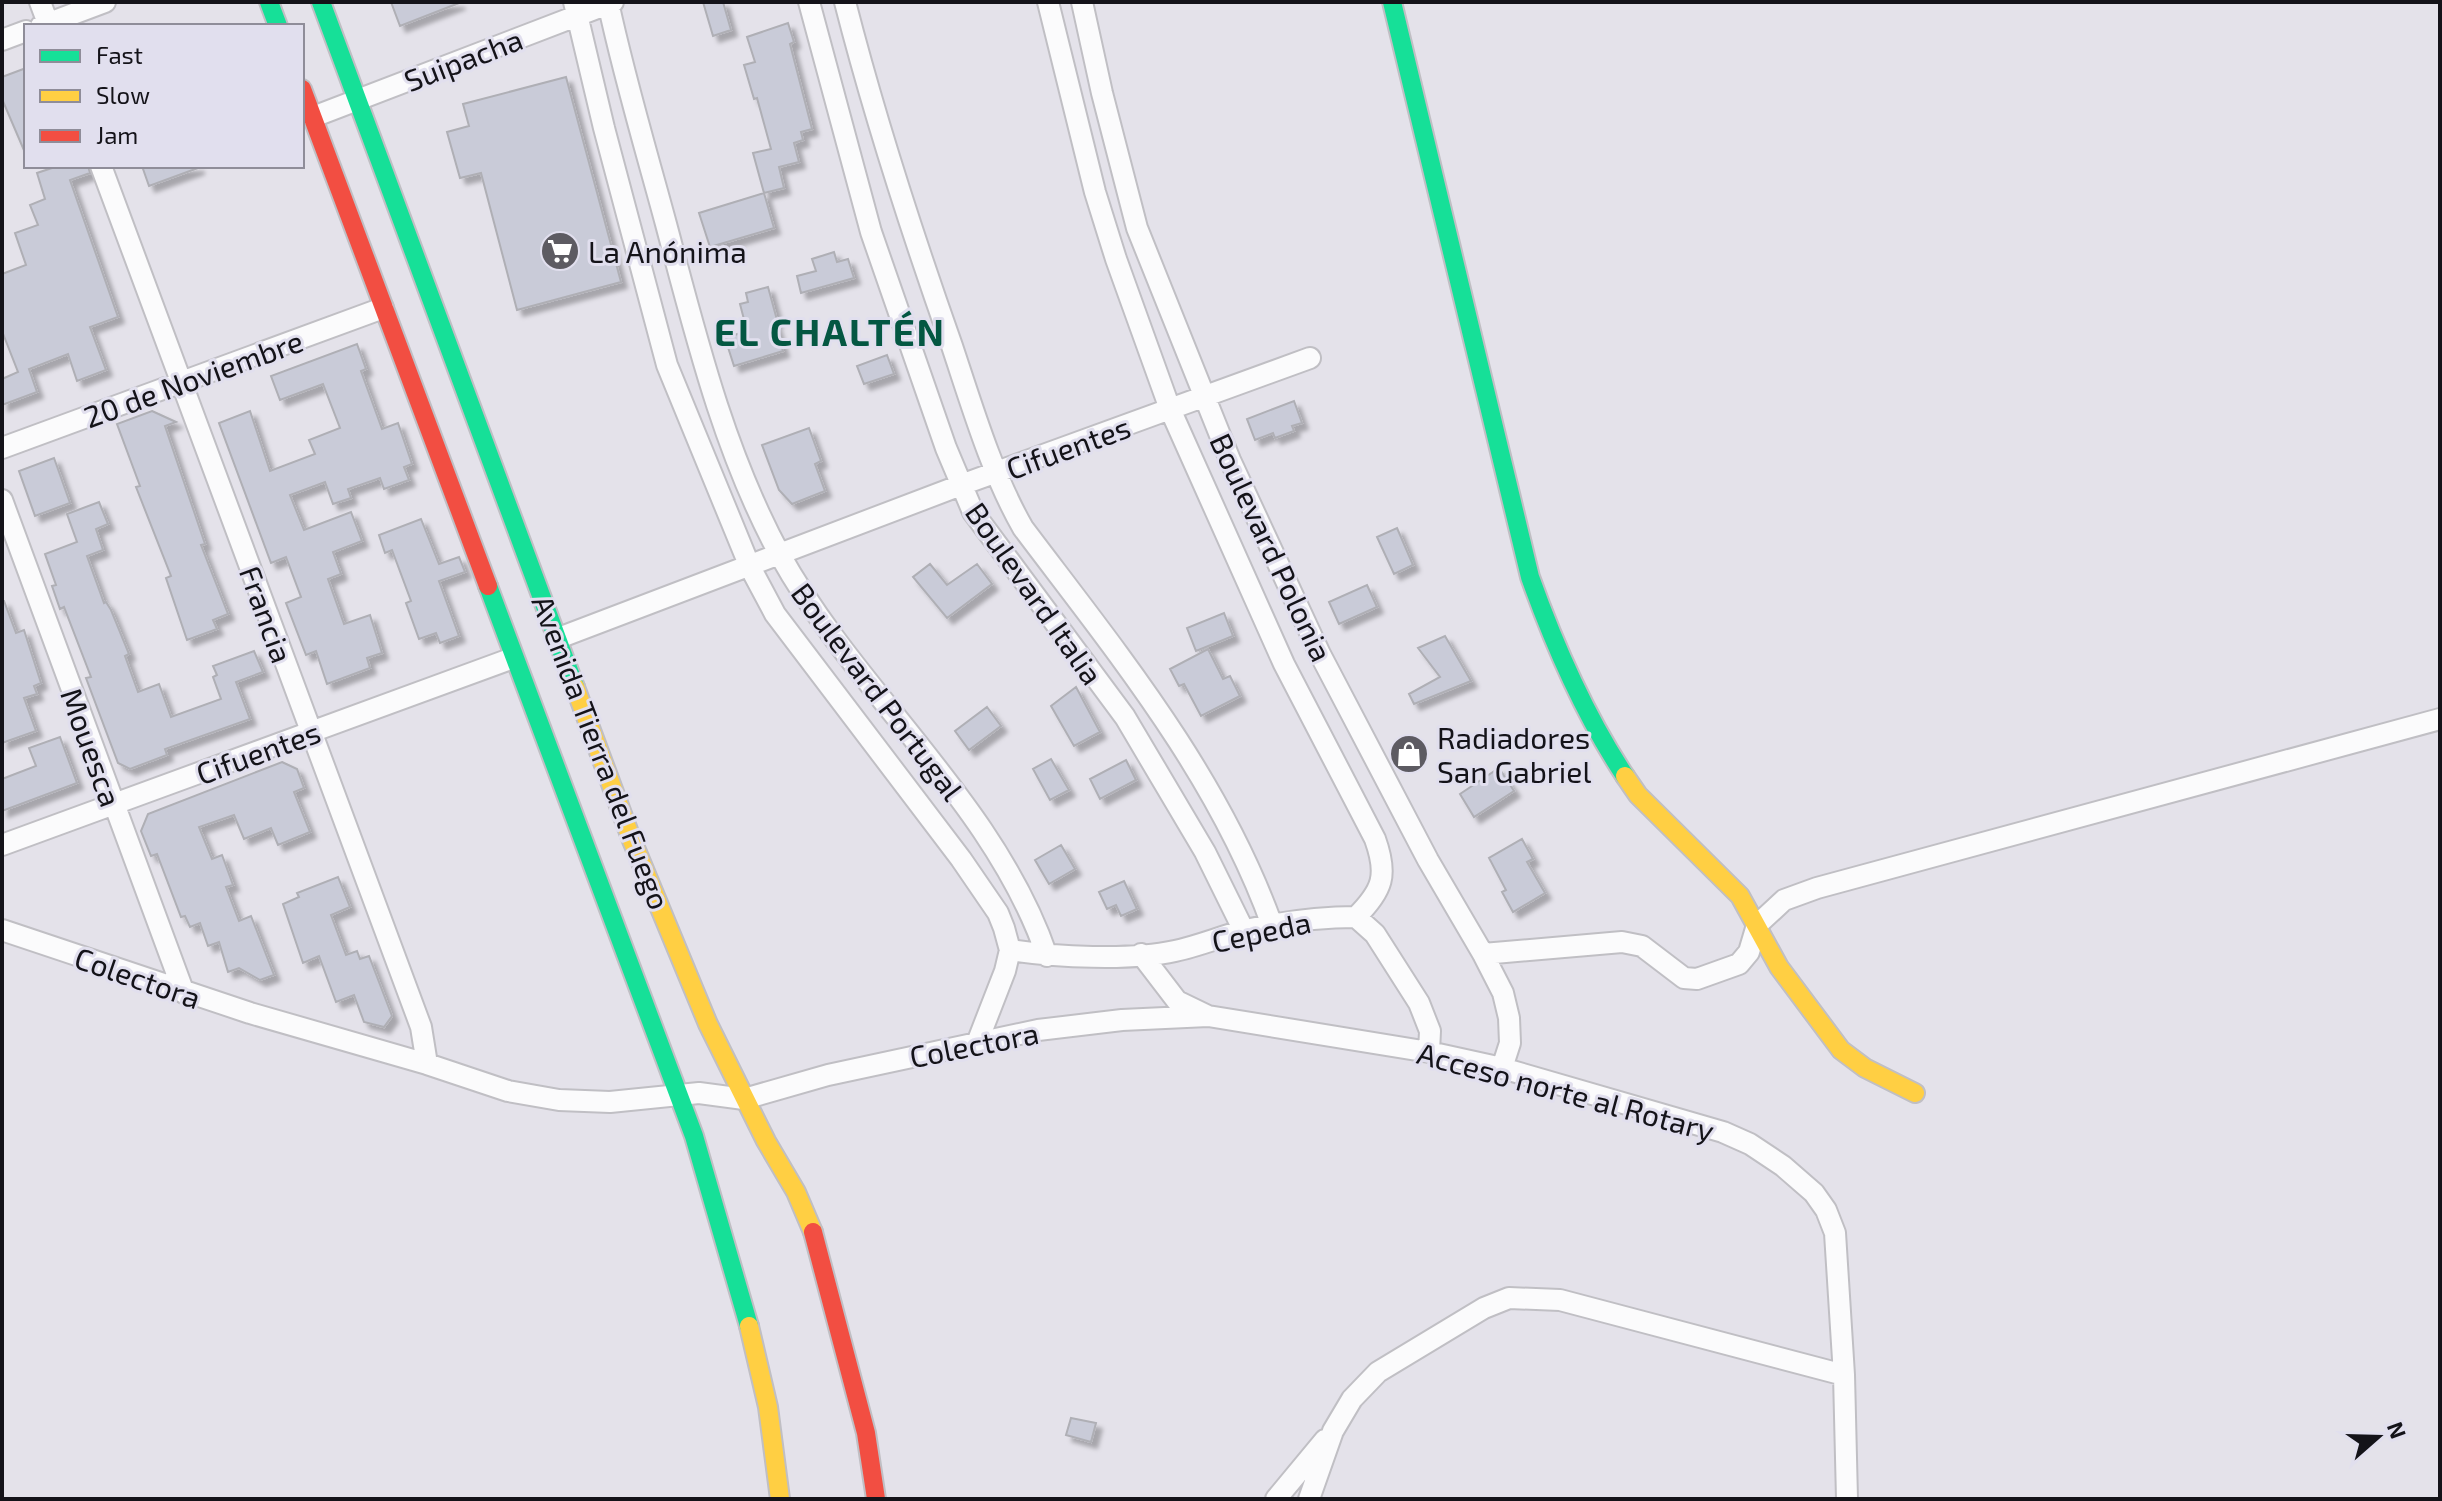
<svg xmlns="http://www.w3.org/2000/svg" width="2442" height="1501" viewBox="0 0 2442 1501" font-family="'Exo 2',sans-serif">
	<defs>
		<filter id="shadow"><feDropShadow dx="6" dy="6" stdDeviation="2" flood-color="#0004"/></filter>
	</defs>
	<rect width="100%" height="100%" fill="#e4e2ea"/>
	<!-- building -->
	<path fill="#c9cbd8" stroke="#afafb5" stroke-width="2" filter="url(#shadow)" d="M 391,2 L 458,2 L 459,3 L 400,26 Z
		M 703,2 L 723,2 L 731,30 L 713,36 Z
		M 788,23 L 794,42 L 790,44 L 812,129 L 801,132 L 803,140 L 794,143 L 799,162 L 779,167 L 784,188 L 764,193 L 753,153 L 771,149 L 757,98 L 754,99 L 744,65 L 755,62 L 747,37 Z
		M 26,68 L 26,155 L 2,99 L 2,77 Z
		M 566,77 L 621,282 L 517,310 L 481,173 L 460,178 L 447,132 L 469,126 L 463,104 Z
		M 58,166 L 88,166 L 90,173 L 70,180 L 118,317 L 90,327 L 106,370 L 77,381 L 68,354 L 29,369 L 37,392 L 2,405 L 2,379 L 18,372 L 2,331 L 2,274 L 26,265 L 15,233 L 38,225 L 30,205 L 45,199 L 37,173 Z
		M 142,166 L 198,166 L 198,168 L 149,186 Z
		M 764,193 L 774,228 L 710,247 L 699,213 Z
		M 834,252 L 837,262 L 848,259 L 854,278 L 801,293 L 797,276 L 816,271 L 812,259 Z
		M 768,287 L 777,320 L 774,321 L 783,351 L 734,366 L 725,338 L 747,331 L 740,304 L 748,302 L 746,293 Z
		M 357,344 L 366,369 L 361,371 L 382,429 L 398,423 L 412,464 L 404,467 L 409,480 L 384,489 L 380,478 L 348,489 L 351,498 L 333,504 L 325,482 L 290,495 L 304,530 L 351,512 L 362,541 L 333,552 L 341,574 L 328,579 L 344,624 L 370,615 L 382,653 L 367,658 L 370,668 L 327,684 L 316,651 L 306,655 L 286,603 L 301,597 L 286,557 L 271,563 L 219,423 L 250,411 L 270,471 L 315,454 L 309,440 L 340,428 L 323,384 L 280,400 L 271,376 Z
		M 887,355 L 894,374 L 864,384 L 857,366 Z
		M 1294,401 L 1302,423 L 1292,426 L 1294,431 L 1275,438 L 1273,433 L 1255,440 L 1247,419 Z
		M 152,411 L 176,422 L 165,426 L 205,544 L 201,545 L 228,614 L 213,620 L 217,629 L 187,640 L 166,578 L 171,576 L 136,487 L 140,486 L 117,424 Z
		M 809,428 L 821,461 L 815,464 L 825,491 L 792,504 L 779,490 L 762,445 Z
		M 54,458 L 70,503 L 35,516 L 19,471 Z
		M 99,502 L 108,524 L 96,529 L 103,550 L 87,556 L 104,603 L 106,602 L 111,610 L 129,654 L 125,656 L 138,692 L 159,684 L 171,717 L 221,699 L 213,677 L 217,675 L 213,666 L 254,651 L 263,672 L 236,682 L 250,719 L 165,749 L 167,755 L 130,769 L 118,763 L 86,678 L 91,677 L 64,607 L 60,609 L 52,586 L 56,585 L 45,554 L 77,542 L 67,514 Z
		M 421,519 L 439,564 L 459,557 L 465,572 L 439,581 L 459,636 L 440,643 L 436,633 L 419,639 L 406,603 L 411,601 L 392,550 L 385,553 L 379,535 Z
		M 1397,528 L 1413,565 L 1394,574 L 1377,537 Z
		M 930,564 L 947,585 L 977,564 L 992,584 L 947,618 L 913,577 Z
		M 1367,585 L 1377,607 L 1339,624 L 1329,602 Z
		M 2,601 L 4,601 L 16,633 L 24,630 L 41,683 L 34,686 L 37,694 L 24,698 L 36,731 L 2,743 Z
		M 1224,613 L 1233,636 L 1196,651 L 1187,628 Z
		M 1445,636 L 1471,681 L 1414,704 L 1409,694 L 1440,677 L 1418,648 Z
		M 1208,649 L 1223,679 L 1230,676 L 1240,696 L 1201,716 L 1184,684 L 1179,686 L 1170,669 Z
		M 1076,687 L 1100,732 L 1074,746 L 1051,706 Z
		M 987,707 L 1001,726 L 969,750 L 955,731 Z
		M 60,737 L 77,783 L 2,811 L 2,779 L 36,766 L 29,748 Z
		M 1051,759 L 1069,790 L 1050,800 L 1033,769 Z
		M 1126,760 L 1136,780 L 1100,799 L 1090,779 Z
		M 282,762 L 297,769 L 304,788 L 294,792 L 310,832 L 278,845 L 271,828 L 244,839 L 234,815 L 199,827 L 212,859 L 222,855 L 233,885 L 226,887 L 239,921 L 251,916 L 274,975 L 260,980 L 239,968 L 228,972 L 219,942 L 208,946 L 200,923 L 190,927 L 185,916 L 181,917 L 157,854 L 151,856 L 141,831 L 148,814 Z
		M 1499,768 L 1514,791 L 1474,817 L 1460,794 Z
		M 1522,839 L 1533,859 L 1527,862 L 1545,893 L 1513,912 L 1502,892 L 1506,890 L 1489,858 Z
		M 1061,845 L 1075,869 L 1049,884 L 1035,860 Z
		M 338,877 L 350,907 L 331,915 L 346,955 L 357,951 L 360,959 L 369,956 L 392,1016 L 384,1027 L 364,1022 L 354,995 L 336,1002 L 319,956 L 303,963 L 283,904 L 299,897 L 297,893 Z
		M 1124,881 L 1137,909 L 1121,916 L 1116,905 L 1107,909 L 1099,892 Z
		M 1071,1418 L 1096,1423 L 1091,1442 L 1066,1435 Z"/>
	<g fill="none" stroke-linecap="round" stroke-linejoin="round">
		<defs>
			<path id="street" d="M 40,2 L 49,26
				M 574,2 L 604,128 L 667,365 L 750,567 L 775,614 L 961,859 L 998,913 L 1004,928 L 1010,950 L 1005,971 L 977,1043
				M 608,2 C 624,77 646,150 666,224 C 696,337 724,452 780,555 C 857,694 995,803 1047,956
				M 809,2 L 871,232 L 946,448 L 973,512 L 1125,717 L 1205,852 L 1244,931
				M 845,2 C 875,119 912,233 952,346 C 972,406 992,474 1023,528 C 1118,654 1218,775 1272,925
				M 1048,2 L 1095,192 L 1116,259 L 1170,409 L 1284,664 L 1375,839 C 1388,875 1383,890 1356,917
				M 1082,2 L 1102,93 L 1137,228 L 1230,460 L 1320,654 L 1428,860 L 1483,954 L 1503,993 L 1509,1018 L 1510,1043 L 1502,1068
				M 41,26 L 105,2
				M 2,40 L 26,31
				M 313,117 L 613,2
				M 101,166 L 421,1027 L 427,1064
				M 2,448 L 383,308
				M 2,500 L 184,993
				M 556,639 L 961,485 L 1310,358
				M 2,845 L 513,658
				M 2,930 L 250,1013 L 427,1064 L 508,1091 L 559,1100 L 610,1102 L 699,1093 L 744,1099 L 828,1075 L 1038,1030 L 1122,1020 L 1208,1016
				M 1010,950 C 1055,957 1130,961 1175,951 C 1199,946 1222,936 1246,930 C 1282,922 1318,917 1356,917 L 1375,934 L 1419,1003 L 1430,1031 L 1429,1052
				M 1141,954 L 1177,1001 L 1208,1016 L 1429,1052 L 1502,1068 L 1723,1132 L 1750,1144 L 1783,1166 L 1814,1193 L 1826,1210 L 1835,1233 L 1844,1375 L 1847,1499
				M 1483,954 L 1622,942 L 1642,946 L 1684,978 L 1697,979 L 1739,964 L 1749,952 L 1757,925 L 1784,900 L 1817,888 L 2440,719
				M 1276,1499 L 1325,1440
				M 1309,1499 L 1333,1431 L 1352,1399 L 1378,1372 L 1484,1308 L 1509,1298 L 1560,1300 L 1844,1375"/>
			<path id="fast" d="M 269,2 L 278,26
				M 321,2 L 575,687
				M 1392,2 L 1530,577 C 1555,647 1584,714 1625,776
				M 488,586 L 694,1136 L 749,1326"/>
			<path id="slow" d="M 575,687 L 631,838 L 708,1024 L 766,1141 L 796,1192 L 813,1232
				M 1625,776 L 1638,795 L 1740,896 L 1779,967 L 1841,1050 L 1865,1068 L 1915,1093
				M 749,1326 L 768,1407 L 780,1499"/>
			<path id="jam" d="M 302,89 L 488,586
				M 813,1232 L 866,1433 L 876,1499"/>
		</defs>
		<!-- street casing -->
		<use href="#street" stroke="#c0bfc4" stroke-width="24"/>
		<!-- fast casing -->
		<use href="#fast" stroke="#c0bfc4" stroke-width="22"/>
		<!-- slow casing -->
		<use href="#slow" stroke="#c0bfc4" stroke-width="22"/>
		<!-- jam casing -->
		<use href="#jam" stroke="#c0bfc4" stroke-width="22"/>
		<!-- street -->
		<use href="#street" stroke="#fbfbfc" stroke-width="20"/>
		<!-- fast -->
		<use href="#fast" stroke="#16e098" stroke-width="18"/>
		<!-- slow -->
		<use href="#slow" stroke="#ffcf43" stroke-width="18"/>
		<!-- jam -->
		<use href="#jam" stroke="#f24e42" stroke-width="18"/>
	</g>
	<!-- icons -->
	<defs>
		<symbol id="supermarket-disc" viewBox="-11 -11 22 22"><circle r="9.5" fill="#5d5b62" stroke="#e1dfee"/><path d="M-6-5.5h2.5l.6 2H6L4.5 2H-2.5L-4.4-4H-6ZM-1.5 3.2a1.3 1.3 0 1 0 .1 0ZM3 3.2a1.3 1.3 0 1 0 .1 0Z" fill="#fff"/></symbol>
		<symbol id="shop-disc" viewBox="-11 -11 22 22"><circle r="9.5" fill="#5d5b62" stroke="#e1dfee"/><path d="M-5-2.5h2.3a2.7 3.5 0 0 1 5.4 0H5L5.5 6h-11ZM-1.5-2.5h3a1.5 2.3 0 0 0-3 0Z" fill="#fff"/></symbol>
	</defs>
	<g fill-rule="evenodd">
		<use href="#supermarket-disc" x="538" y="229" width="44" height="44"/>
		<use href="#shop-disc" x="1387" y="732" width="44" height="44"/>
	</g>
	<g text-anchor="middle" dominant-baseline="central" stroke-width="6" stroke-linejoin="round" paint-order="stroke">
		<!-- street labels -->
		<g font-size="30" fill="#141319" stroke="#e1dfee">
			<text transform="translate(463 59) rotate(-21)">Suipacha</text>
			<text transform="translate(193 378) rotate(-20)">20 de Noviembre</text>
			<text transform="translate(1068 447) rotate(-20)">Cifuentes</text>
			<text transform="translate(1272 547) rotate(65)">Boulevard Polonia</text>
			<text transform="translate(1035 593) rotate(55)">Boulevard Italia</text>
			<text transform="translate(267 614) rotate(70)">Francia</text>
			<text transform="translate(878 691) rotate(53)">Boulevard Portugal</text>
			<text transform="translate(92 747) rotate(70)">Mouesca</text>
			<text transform="translate(258 752) rotate(-20)">Cifuentes</text>
			<text transform="translate(602 752) rotate(69)">Avenida Tierra del Fuego</text>
			<text transform="translate(1261 931) rotate(-12)">Cepeda</text>
			<text transform="translate(138 977) rotate(19)">Colectora</text>
			<text transform="translate(974 1044) rotate(-11)">Colectora</text>
			<text transform="translate(1566 1091) rotate(15)">Acceso norte al Rotary</text>
		</g>
		<!-- poi labels -->
		<g font-size="30" fill="#141319" stroke="#e1dfee" text-anchor="start">
			<text x="588" y="251">La Anónima</text>
			<text x="1437" y="737">Radiadores<tspan x="1437" dy="34">San Gabriel</tspan></text>
		</g>
		<!-- district labels -->
		<g font-size="38" font-weight="bold" letter-spacing="2" fill="#045742" stroke="#e1dfee">
			<text x="830" y="331">EL CHALTÉN</text>
		</g>
	</g>
	<!-- border -->
	<rect width="2442" height="1501" fill="none" stroke="#141319" stroke-width="8"/>
	<!-- legend -->
	<rect x="24" y="24" width="280" height="144" fill="#e1dfee" stroke="#8f8d99" stroke-width="2"/>
	<rect x="40" y="50" width="40" height="12" fill="#16e098" stroke="#8f8d99" stroke-width="2"/>
	<text x="96" y="64" font-size="24" fill="#141319">Fast</text>
	<rect x="40" y="90" width="40" height="12" fill="#ffcf43" stroke="#8f8d99" stroke-width="2"/>
	<text x="96" y="104" font-size="24" fill="#141319">Slow</text>
	<rect x="40" y="130" width="40" height="12" fill="#f24e42" stroke="#8f8d99" stroke-width="2"/>
	<text x="96" y="144" font-size="24" fill="#141319">Jam</text>
	<!-- north arrow -->
	<g transform="translate(2378 1437) rotate(70)" stroke="#e1dfee" stroke-width="6" paint-order="stroke">
	<path d="M0-6L14 30L0 20L-14 30Z" fill="#141319"/>
	<text y="-12" font-size="22" font-weight="bold" text-anchor="middle" fill="#141319">N</text>
	</g>
</svg>
